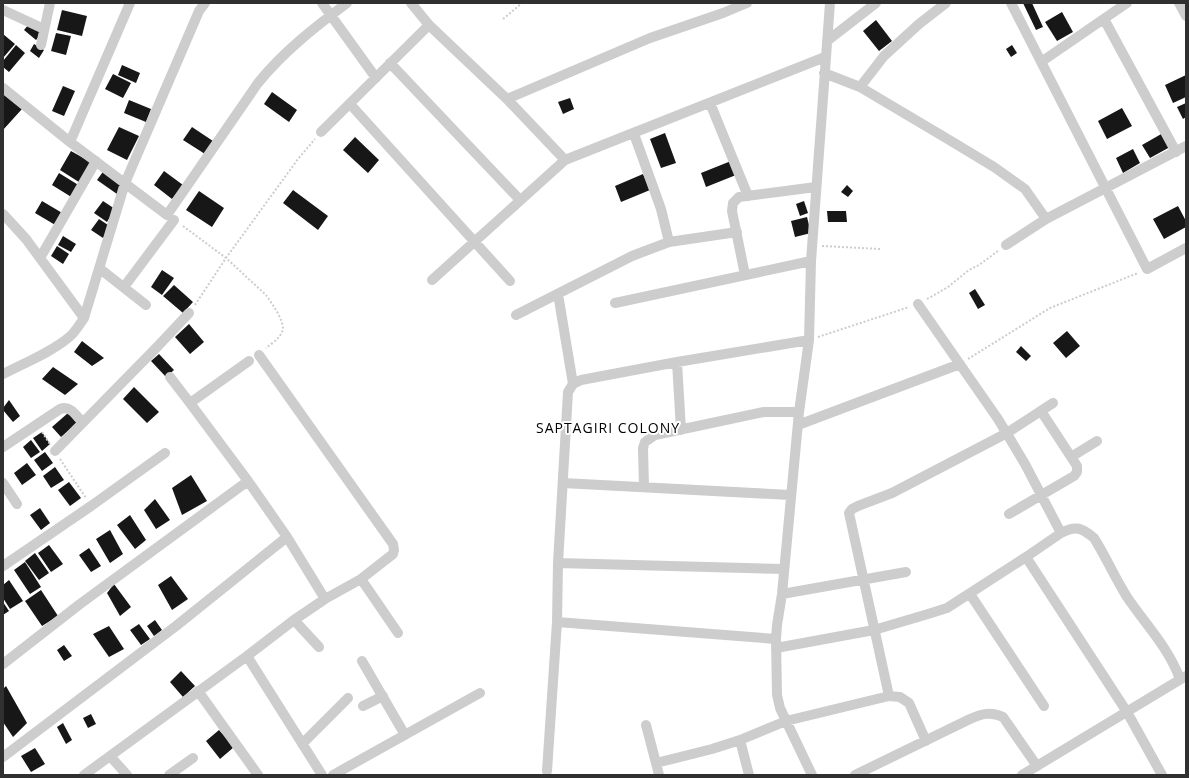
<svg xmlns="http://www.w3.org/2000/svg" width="1189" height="778" viewBox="0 0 1189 778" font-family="'Open Sans',sans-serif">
	<rect width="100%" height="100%" fill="#fff"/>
	<!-- building -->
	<path fill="#171717" d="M 1023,3 L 1032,3 L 1043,27 L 1036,30 Z
		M 62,10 L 87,16 L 82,36 L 57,30 Z
		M 1062,12 L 1073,32 L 1057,41 L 1045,22 Z
		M 876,20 L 892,41 L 879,51 L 863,31 Z
		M 29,24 L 42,33 L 36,40 L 24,30 Z
		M 56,33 L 71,36 L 66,55 L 51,51 Z
		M 3,34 L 15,44 L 3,58 Z
		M 34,44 L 44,50 L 39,58 L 30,51 Z
		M 16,45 L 25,53 L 9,72 L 3,67 L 3,61 Z
		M 1012,45 L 1017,53 L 1011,57 L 1006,49 Z
		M 122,65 L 140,73 L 136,83 L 118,75 Z
		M 113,74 L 131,83 L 123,98 L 105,89 Z
		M 1186,75 L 1186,97 L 1173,103 L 1165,85 Z
		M 63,86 L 75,91 L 64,116 L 52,111 Z
		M 3,92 L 11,99 L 4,107 L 11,99 L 22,109 L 3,130 Z
		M 272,92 L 297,110 L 289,122 L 264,104 Z
		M 570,98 L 574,109 L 563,114 L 558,102 Z
		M 129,100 L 151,109 L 146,122 L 124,113 Z
		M 1186,103 L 1186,117 L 1183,119 L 1177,107 Z
		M 1122,108 L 1132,126 L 1107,139 L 1098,121 Z
		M 119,127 L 139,136 L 127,160 L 107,150 Z
		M 192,127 L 213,141 L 205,154 L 183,140 Z
		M 665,133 L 676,163 L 661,168 L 650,139 Z
		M 1163,133 L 1170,147 L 1150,158 L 1142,145 Z
		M 355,137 L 379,160 L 368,173 L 343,150 Z
		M 1133,149 L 1140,163 L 1123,173 L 1116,158 Z
		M 71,151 L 94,164 L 82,184 L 60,170 Z
		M 731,161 L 736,175 L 706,187 L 701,173 Z
		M 105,169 L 125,183 L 117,194 L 97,180 Z
		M 164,171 L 183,185 L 172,199 L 154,185 Z
		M 59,173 L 80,186 L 73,198 L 52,185 Z
		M 643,174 L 650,190 L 621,202 L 615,186 Z
		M 847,185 L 853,191 L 848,197 L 841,192 Z
		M 293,190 L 328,216 L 318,230 L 283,203 Z
		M 199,191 L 224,208 L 212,227 L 186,210 Z
		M 42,201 L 64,214 L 57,226 L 35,213 Z
		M 103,201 L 115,209 L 107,222 L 94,213 Z
		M 804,201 L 808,213 L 800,216 L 796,204 Z
		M 1178,206 L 1186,221 L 1186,227 L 1164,239 L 1153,219 Z
		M 827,211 L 846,211 L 847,222 L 828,222 Z
		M 807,217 L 811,233 L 795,237 L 791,221 Z
		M 99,219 L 111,227 L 103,238 L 91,230 Z
		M 63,236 L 76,244 L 71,252 L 58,245 Z
		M 57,246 L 69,254 L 63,264 L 51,256 Z
		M 162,270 L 174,278 L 162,295 L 151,287 Z
		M 174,285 L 193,302 L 183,313 L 163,296 Z
		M 975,289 L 985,305 L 978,309 L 969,293 Z
		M 189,324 L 204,342 L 190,354 L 175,337 Z
		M 1067,331 L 1080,346 L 1066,358 L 1053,343 Z
		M 82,341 L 104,358 L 92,366 L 74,352 Z
		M 1021,346 L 1031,356 L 1026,361 L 1016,352 Z
		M 159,354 L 174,370 L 166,377 L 151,361 Z
		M 53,367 L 78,384 L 65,395 L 42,379 Z
		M 134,387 L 159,412 L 147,423 L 123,399 Z
		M 9,400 L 20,416 L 13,422 L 3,410 L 3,408 Z
		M 68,413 L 77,423 L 61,437 L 52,427 Z
		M 42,432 L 50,444 L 42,451 L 33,438 Z
		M 31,440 L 40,452 L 31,458 L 23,447 Z
		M 45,452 L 53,463 L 42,471 L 34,460 Z
		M 27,463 L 36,475 L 22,485 L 14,473 Z
		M 55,467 L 64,480 L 51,488 L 43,476 Z
		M 191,475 L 207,501 L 182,515 L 172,488 Z
		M 69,482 L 81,498 L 70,506 L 58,490 Z
		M 155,499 L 170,520 L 156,529 L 144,510 Z
		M 40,508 L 50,523 L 41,530 L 30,515 Z
		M 130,515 L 146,540 L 135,549 L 117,525 Z
		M 110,530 L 123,554 L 110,563 L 96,539 Z
		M 49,545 L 63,564 L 51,572 L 38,553 Z
		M 89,548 L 101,566 L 91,572 L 79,555 Z
		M 35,553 L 49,573 L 39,580 L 25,561 Z
		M 25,562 L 41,587 L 30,594 L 14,570 Z
		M 171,576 L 188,599 L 172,610 L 158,585 Z
		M 9,580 L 23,601 L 10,609 L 3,598 L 3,585 Z
		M 114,584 L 131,607 L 120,616 L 107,593 Z
		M 41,590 L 58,616 L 42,626 L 25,601 Z
		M 3,602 L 9,611 L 3,615 Z
		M 155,620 L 162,630 L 154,636 L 147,626 Z
		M 139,624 L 150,639 L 141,645 L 130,630 Z
		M 109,626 L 124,649 L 109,657 L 93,634 Z
		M 64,645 L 72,656 L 64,661 L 57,650 Z
		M 181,671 L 195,686 L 183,697 L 170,682 Z
		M 6,686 L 27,723 L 13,737 L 3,722 L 3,689 Z
		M 91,714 L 96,724 L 88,728 L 83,718 Z
		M 63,723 L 72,740 L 66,744 L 57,727 Z
		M 219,730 L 234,747 L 220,759 L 206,741 Z
		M 35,748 L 45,764 L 31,772 L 21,756 Z"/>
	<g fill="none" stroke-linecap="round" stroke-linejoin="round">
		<!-- path -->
		<path stroke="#cdcdcd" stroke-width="2" stroke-dasharray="2 2" stroke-linecap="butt" d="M 503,19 L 522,3
			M 183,226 L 226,258 L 266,295 C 271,302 287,324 282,332 C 279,339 271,344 266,348
			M 822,246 L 880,249
			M 927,299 L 948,287 L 969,270 L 979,265 L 998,251
			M 195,305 L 226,258 L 298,159 L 315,139
			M 818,337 L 909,307
			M 968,359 L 1050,308 L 1138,273
			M 42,432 L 50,444
			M 60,459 L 86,498"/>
		<!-- minor -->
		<path stroke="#cdcdcd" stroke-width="10" d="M 322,3 L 376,78
			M 411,3 L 429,25 L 507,99 L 565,160
			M 1011,3 L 1147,269 L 1186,248
			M 1179,3 L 1186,16
			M 3,10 L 44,29
			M 1104,19 L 1176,152
			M 827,41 L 876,3
			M 41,45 L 50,3
			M 1041,62 L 1127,3
			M 390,63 L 520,200
			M 824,73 L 860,87 L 951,141 L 994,167 L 1025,189 L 1046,219
			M 860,87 L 884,56 L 919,24 L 946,3
			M 3,88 L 70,142 L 167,215 L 258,83 C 283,52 315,27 347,3
			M 507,99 L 650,38 L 723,13 L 747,3
			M 710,103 L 748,196
			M 350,104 L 510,281
			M 321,132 L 429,25
			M 70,142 L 130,3
			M 3,214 L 26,239 L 84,318
			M 669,242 L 737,232
			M 1006,245 L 1046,219 L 1186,146
			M 40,258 L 96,161
			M 99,268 L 146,305
			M 745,275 L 732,211 L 733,203 L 739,197 L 816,187
			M 432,280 L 565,160 L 825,57
			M 124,287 L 174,220
			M 558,294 L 573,384
			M 615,303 L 811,261
			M 918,304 L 998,419 L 1025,464 L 1061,533 C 1076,525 1082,528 1094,538 C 1106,557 1115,578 1127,597 C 1146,625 1168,647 1180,679
			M 516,315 L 632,256 L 669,242 L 661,209 L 634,134
			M 677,362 L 681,430
			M 3,374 C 24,363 50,353 68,338 C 75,333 79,325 84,318 L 125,183 L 199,11 L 205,3
			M 170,377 L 190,403
			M 798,425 L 960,364
			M 3,447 L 60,409 C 70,405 76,415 82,422
			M 55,451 L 158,346 L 189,313
			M 1071,457 L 1097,441
			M 248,481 L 287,537 L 325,599
			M 3,483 L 17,504
			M 563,483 L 790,495
			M 644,487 L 643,448 L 645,442 L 655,435 L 764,412 L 799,412
			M 1009,514 L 1074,476 L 1077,472 L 1077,466 L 1041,411
			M 1026,557 L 1127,712 L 1162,775
			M 558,563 L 784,569
			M 3,566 L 91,506 L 165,453
			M 361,579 L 398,633
			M 782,594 L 906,572
			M 970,594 L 1044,706
			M 294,620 L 319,647
			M 557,622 L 776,639
			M 776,648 L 874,630 L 928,614 L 947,608 L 1026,557 L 1061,533
			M 247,656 L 322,775
			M 362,661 L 405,735
			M 3,664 L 80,604 L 248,481 L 190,403 L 249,361
			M 198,691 L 258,775
			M 889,696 L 849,513 L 852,509 L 858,506 L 892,493 L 1007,433 L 1053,403
			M 363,706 L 383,696
			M 646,725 L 656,763
			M 302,744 L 348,698
			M 110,756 L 127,775
			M 3,757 L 176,626 L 287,537
			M 547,771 L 557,622 L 558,563 L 568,392 L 573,384 L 581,380 L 677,362 L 809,340
			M 84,775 L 247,656 L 294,620 L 325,599 L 361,579 L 393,554 L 394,550 L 393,544 L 259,355
			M 169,775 L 193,758
			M 333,775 L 480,693
			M 659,775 L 656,763 L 712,749 L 740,740
			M 749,775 L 740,740 L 786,721 L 889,696 L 900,697 L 909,703 L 926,741
			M 812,775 L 780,708 L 777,695 L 776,639 L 777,625 L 782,594 L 799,412 L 809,340 L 811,261 L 830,3
			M 855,775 L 970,719 C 981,714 991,711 1003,717 L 1037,766
			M 1022,775 L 1186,676"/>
	</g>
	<g text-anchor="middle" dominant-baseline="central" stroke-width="4" stroke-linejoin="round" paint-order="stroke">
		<!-- neighbourhood labels -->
		<g font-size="14" letter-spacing="1" fill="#000" stroke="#fff">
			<text x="608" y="427">SAPTAGIRI COLONY</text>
		</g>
	</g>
	<!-- border -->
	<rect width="1189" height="778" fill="none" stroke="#303030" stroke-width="8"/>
</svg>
